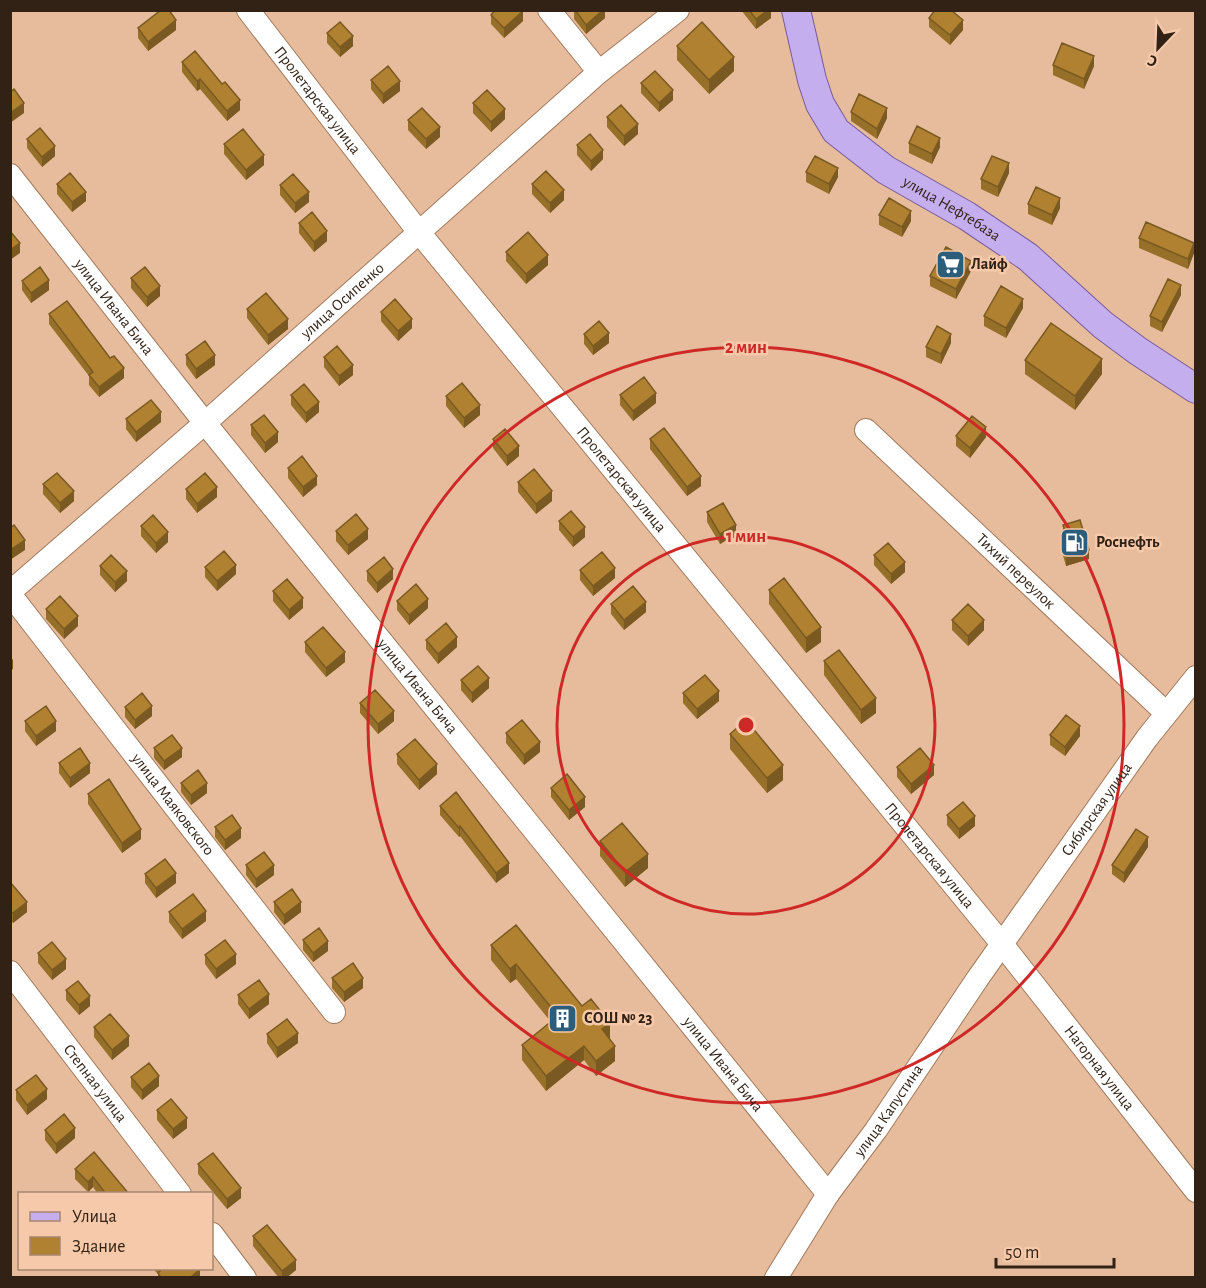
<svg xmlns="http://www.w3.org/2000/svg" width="1206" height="1288" viewBox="0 0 1206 1288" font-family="'Alegreya Sans',sans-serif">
	<rect width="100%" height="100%" fill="#e7bc9d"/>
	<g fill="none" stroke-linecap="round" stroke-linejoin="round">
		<defs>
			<g id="minor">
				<path id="s1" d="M 248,10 L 418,231 L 1002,944 L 1196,1191"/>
				<path d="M 549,10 L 599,72"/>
				<path id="s2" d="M 10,175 L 205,423 L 828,1194"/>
				<path id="s3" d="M 866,430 L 1166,713"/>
				<path id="s4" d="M 10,592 L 205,423 L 599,72 L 678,10"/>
				<path id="s5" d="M 10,594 L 334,1012"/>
				<path id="s6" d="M 10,972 L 180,1194"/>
				<path d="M 212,1234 L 245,1278"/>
				<path id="s7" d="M 776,1278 L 828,1194 L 876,1130 L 978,978 L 1147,738 L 1196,677"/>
			</g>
			<g id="major">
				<path id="s8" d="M 796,10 L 812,80 L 820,104 L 836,131 L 886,170 L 967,216 L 1028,257 L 1103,325 L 1138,351 L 1196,389"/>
			</g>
		</defs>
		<!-- minor casing -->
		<use href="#minor" stroke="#a27a5c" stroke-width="24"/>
		<!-- major casing -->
		<use href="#major" stroke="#785a9b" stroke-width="30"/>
		<!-- minor -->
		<use href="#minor" stroke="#fff" stroke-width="22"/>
		<!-- major -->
		<use href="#major" stroke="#c4aeee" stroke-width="28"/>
	</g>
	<!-- wall -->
	<path fill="#966f29" d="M 574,10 L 605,10 L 605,18 L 586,34 L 574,19 Z
		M 741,10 L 771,10 L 771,18 L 756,29 Z
		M 491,15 L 523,21 L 504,38 L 491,24 Z
		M 929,18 L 963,30 L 950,45 L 929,27 Z
		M 138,28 L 176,30 L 148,51 L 138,38 Z
		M 327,33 L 353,46 L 340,57 L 327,43 Z
		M 677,46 L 734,71 L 709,94 L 677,60 Z
		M 182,62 L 240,110 L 227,121 L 200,89 L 197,91 L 182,72 Z
		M 1053,65 L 1094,66 L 1084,89 L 1053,75 Z
		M 371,80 L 400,91 L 383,104 L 371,89 Z
		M 641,83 L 673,100 L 659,112 L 641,93 Z
		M 473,103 L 505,119 L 491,132 L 473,113 Z
		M 851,112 L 887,118 L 877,139 L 851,121 Z
		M 607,117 L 638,134 L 624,146 L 607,127 Z
		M 408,120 L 440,137 L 426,149 L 408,130 Z
		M 27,139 L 55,156 L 42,167 L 27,148 Z
		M 909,143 L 940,147 L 932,164 L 909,153 Z
		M 224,144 L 264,165 L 246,180 L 224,154 Z
		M 577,145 L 603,159 L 591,171 L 577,155 Z
		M 806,172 L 838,177 L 829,194 L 806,182 Z
		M 1009,173 L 998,197 L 981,189 L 981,179 Z
		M 57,184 L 86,201 L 72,212 L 57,194 Z
		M 532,184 L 564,200 L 550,213 L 532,194 Z
		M 280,185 L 309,202 L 295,213 L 280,195 Z
		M 1028,204 L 1060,208 L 1052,225 L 1028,214 Z
		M 879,215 L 911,221 L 902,237 L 879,225 Z
		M 299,223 L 327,241 L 314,252 L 299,233 Z
		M 1139,238 L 1194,253 L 1188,269 L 1139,248 Z
		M 506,252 L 548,265 L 526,284 L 506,261 Z
		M 971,271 L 956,299 L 930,286 L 930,276 Z
		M 131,278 L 160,296 L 147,307 L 131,288 Z
		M 22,281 L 49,290 L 31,303 L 22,290 Z
		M 1181,295 L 1162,332 L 1150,326 L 1150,316 Z
		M 1023,308 L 1006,338 L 984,326 L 984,316 Z
		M 247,309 L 288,329 L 268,345 L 247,318 Z
		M 381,312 L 412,328 L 398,341 L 381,321 Z
		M 49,314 L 124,378 L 99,397 L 89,385 L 89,376 L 49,324 Z
		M 584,334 L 609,343 L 593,355 L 584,344 Z
		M 951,343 L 941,364 L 926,357 L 926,347 Z
		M 186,355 L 215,365 L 196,379 L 186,365 Z
		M 324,357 L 353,375 L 339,386 L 324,367 Z
		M 1025,360 L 1102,374 L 1075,410 L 1025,374 Z
		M 291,395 L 319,412 L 306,423 L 291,405 Z
		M 620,395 L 656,403 L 633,421 L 620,405 Z
		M 446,396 L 480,415 L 464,428 L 446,406 Z
		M 126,419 L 161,422 L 136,442 L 126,429 Z
		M 251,425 L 278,442 L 265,453 L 251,435 Z
		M 956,436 L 986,437 L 970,458 L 956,446 Z
		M 493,439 L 519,456 L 507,466 L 493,448 Z
		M 650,439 L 701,486 L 687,496 L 650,449 Z
		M 288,468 L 317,485 L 303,497 L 288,478 Z
		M 518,482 L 552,501 L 536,514 L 518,492 Z
		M 43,484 L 74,501 L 60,513 L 43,494 Z
		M 186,489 L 217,497 L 197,513 L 186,499 Z
		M 707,512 L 736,534 L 720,544 L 707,522 Z
		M 559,521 L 585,537 L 573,547 L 559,530 Z
		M 1063,525 L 1089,559 L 1066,566 L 1062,552 L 1062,542 L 1065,541 L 1063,535 Z
		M 141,526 L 168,542 L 156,553 L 141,536 Z
		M 336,531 L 368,539 L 348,555 L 336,541 Z
		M 874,555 L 905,572 L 891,584 L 874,565 Z
		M 100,566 L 127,581 L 115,592 L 100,575 Z
		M 205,567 L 236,574 L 217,591 L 205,577 Z
		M 580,570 L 615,578 L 593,596 L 580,580 Z
		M 367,571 L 393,579 L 377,593 L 367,581 Z
		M 769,590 L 821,642 L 806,653 L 769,604 Z
		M 273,591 L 303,608 L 289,620 L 273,601 Z
		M 397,601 L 428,608 L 409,625 L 397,610 Z
		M 611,604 L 646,612 L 624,630 L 611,614 Z
		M 46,609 L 78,626 L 64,639 L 46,619 Z
		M 952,620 L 984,630 L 968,646 L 952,630 Z
		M 426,640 L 457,647 L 438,664 L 426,649 Z
		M 305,642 L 345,662 L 326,677 L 305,652 Z
		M 824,661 L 876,713 L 861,724 L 824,675 Z
		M 461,680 L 489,688 L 472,703 L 461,690 Z
		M 683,693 L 719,701 L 697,719 L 683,703 Z
		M 360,703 L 394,721 L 378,734 L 360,713 Z
		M 125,707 L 152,716 L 135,729 L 125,717 Z
		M 25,721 L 56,731 L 36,746 L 25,731 Z
		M 506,733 L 540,752 L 524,765 L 506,743 Z
		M 730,734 L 783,780 L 767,793 L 730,749 Z
		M 1050,735 L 1080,736 L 1065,756 L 1050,745 Z
		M 154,748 L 182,757 L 164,770 L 154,758 Z
		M 397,754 L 437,774 L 419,790 L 397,764 Z
		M 59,763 L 90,773 L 70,788 L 59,773 Z
		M 897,767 L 934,775 L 911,794 L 897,777 Z
		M 181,783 L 207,793 L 191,805 L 181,792 Z
		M 551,788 L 585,807 L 569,820 L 551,797 Z
		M 88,794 L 141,839 L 122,853 L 88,804 Z
		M 440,806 L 509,873 L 496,883 L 460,836 L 459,837 L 440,815 Z
		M 947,815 L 975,826 L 959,839 L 947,825 Z
		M 215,827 L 241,838 L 225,850 L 215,837 Z
		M 600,841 L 648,868 L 625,887 L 600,856 Z
		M 1148,847 L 1124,883 L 1112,874 L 1112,865 Z
		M 246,865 L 274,875 L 256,888 L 246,875 Z
		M 145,874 L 176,883 L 156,898 L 145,883 Z
		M 10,882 L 27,912 L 13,923 L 10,920 Z
		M 274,902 L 301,912 L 284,925 L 274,912 Z
		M 169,912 L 206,921 L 182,939 L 169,922 Z
		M 303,940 L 328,951 L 313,962 L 303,950 Z
		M 491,945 L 582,1006 L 610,1038 L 609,1038 L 615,1061 L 596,1076 L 584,1060 L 546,1091 L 522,1060 L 522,1045 L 551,1022 L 516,979 L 510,983 L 491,960 Z
		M 38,953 L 66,969 L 52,980 L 38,963 Z
		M 205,955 L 236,964 L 216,979 L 205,964 Z
		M 332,978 L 363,988 L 344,1002 L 332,988 Z
		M 66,990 L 90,1006 L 79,1015 L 66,1000 Z
		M 238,995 L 269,1004 L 249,1019 L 238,1004 Z
		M 94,1027 L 129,1046 L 112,1060 L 94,1037 Z
		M 267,1034 L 298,1043 L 277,1058 L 267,1043 Z
		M 131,1077 L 159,1086 L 142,1100 L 131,1087 Z
		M 16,1090 L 47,1099 L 27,1115 L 16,1100 Z
		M 157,1110 L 187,1128 L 173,1139 L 157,1120 Z
		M 45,1130 L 75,1138 L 56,1154 L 45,1140 Z
		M 198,1164 L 241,1198 L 227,1209 L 198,1174 Z
		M 75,1169 L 129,1194 L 98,1194 L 93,1187 L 88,1192 L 75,1179 Z
		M 253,1236 L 296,1270 L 286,1278 L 279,1278 L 253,1246 Z
		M 153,1269 L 200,1269 L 200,1278 L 158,1278 L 158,1274 Z"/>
	<!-- shaded-wall -->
	<path fill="#7a5a22" d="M 603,10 L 605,10 L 605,18 L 586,34 L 586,25 Z
		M 768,10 L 771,10 L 771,18 L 756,29 L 756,19 Z
		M 523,11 L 523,21 L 504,38 L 504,28 Z
		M 176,20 L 176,30 L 148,51 L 148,42 Z
		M 963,20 L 963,30 L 950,45 L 950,35 Z
		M 353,36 L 353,46 L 340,57 L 340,47 Z
		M 1094,56 L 1094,66 L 1084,89 L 1084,79 Z
		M 734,57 L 734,71 L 709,94 L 709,80 Z
		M 200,79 L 200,89 L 197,91 L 197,81 Z
		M 400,81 L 400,91 L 383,104 L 383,94 Z
		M 673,90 L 673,100 L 659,112 L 659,103 Z
		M 240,100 L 240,110 L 227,121 L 227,111 Z
		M 24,103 L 24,113 L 10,123 L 10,113 Z
		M 887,108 L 887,118 L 877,139 L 877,129 Z
		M 505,109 L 505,119 L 491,132 L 491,122 Z
		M 638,124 L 638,134 L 624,146 L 624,136 Z
		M 440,127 L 440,137 L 426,149 L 426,139 Z
		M 940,138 L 940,147 L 932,164 L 932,154 Z
		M 55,146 L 55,156 L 42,167 L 42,157 Z
		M 603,150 L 603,159 L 591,171 L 591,161 Z
		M 264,155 L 264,165 L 246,180 L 246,170 Z
		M 1009,163 L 1009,173 L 998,197 L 998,187 Z
		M 838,168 L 838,177 L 829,194 L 829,184 Z
		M 564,190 L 564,200 L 550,213 L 550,203 Z
		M 86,192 L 86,201 L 72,212 L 72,202 Z
		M 309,192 L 309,202 L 295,213 L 295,203 Z
		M 1060,198 L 1060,208 L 1052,225 L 1052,215 Z
		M 911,211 L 911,221 L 902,237 L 902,227 Z
		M 327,231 L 327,241 L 314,252 L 314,242 Z
		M 20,243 L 20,253 L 10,260 L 10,250 Z
		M 1194,243 L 1194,253 L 1188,269 L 1188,259 Z
		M 548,255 L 548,265 L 526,284 L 526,274 Z
		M 971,261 L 971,271 L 956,299 L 956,289 Z
		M 49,280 L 49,290 L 31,303 L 31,293 Z
		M 1181,285 L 1181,295 L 1162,332 L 1162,322 Z
		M 160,286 L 160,296 L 147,307 L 147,297 Z
		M 1023,299 L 1023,308 L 1006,338 L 1006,328 Z
		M 288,319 L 288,329 L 268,345 L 268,335 Z
		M 412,319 L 412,328 L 398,341 L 398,331 Z
		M 609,333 L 609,343 L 593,355 L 593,346 Z
		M 951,334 L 951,343 L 941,364 L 941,354 Z
		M 215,355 L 215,365 L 196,379 L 196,369 Z
		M 1102,359 L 1102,374 L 1075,410 L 1075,396 Z
		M 353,365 L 353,375 L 339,386 L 339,376 Z
		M 124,368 L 124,378 L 99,397 L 99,387 Z
		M 656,393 L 656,403 L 633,421 L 633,411 Z
		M 319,402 L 319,412 L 306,423 L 306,413 Z
		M 480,405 L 480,415 L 464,428 L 464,418 Z
		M 161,412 L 161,422 L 136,442 L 136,432 Z
		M 986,427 L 986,437 L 970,458 L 970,448 Z
		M 278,432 L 278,442 L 265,453 L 265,443 Z
		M 519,446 L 519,456 L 507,466 L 507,456 Z
		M 317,476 L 317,485 L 303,497 L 303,487 Z
		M 701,476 L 701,486 L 687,496 L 687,487 Z
		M 217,487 L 217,497 L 197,513 L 197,504 Z
		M 74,491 L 74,501 L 60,513 L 60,503 Z
		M 552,491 L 552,501 L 536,514 L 536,504 Z
		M 736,525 L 736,534 L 720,544 L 720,534 Z
		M 585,527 L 585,537 L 573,547 L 573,537 Z
		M 368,529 L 368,539 L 348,555 L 348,545 Z
		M 168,532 L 168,542 L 156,553 L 156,543 Z
		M 25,540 L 25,550 L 10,560 L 10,550 Z
		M 1089,550 L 1089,559 L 1066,566 L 1066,556 Z
		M 905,562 L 905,572 L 891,584 L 891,574 Z
		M 236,565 L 236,574 L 217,591 L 217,581 Z
		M 615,568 L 615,578 L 593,596 L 593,586 Z
		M 393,569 L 393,579 L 377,593 L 377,583 Z
		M 127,571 L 127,581 L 115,592 L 115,582 Z
		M 303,598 L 303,608 L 289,620 L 289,610 Z
		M 428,599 L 428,608 L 409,625 L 409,615 Z
		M 646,602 L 646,612 L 624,630 L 624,620 Z
		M 78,616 L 78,626 L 64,639 L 64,629 Z
		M 984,620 L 984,630 L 968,646 L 968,636 Z
		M 821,627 L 821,642 L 806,653 L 806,638 Z
		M 457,637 L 457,647 L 438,664 L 438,654 Z
		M 345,652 L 345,662 L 326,677 L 326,668 Z
		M 13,659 L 13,669 L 10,671 L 10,661 Z
		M 489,678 L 489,688 L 472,703 L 472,693 Z
		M 719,691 L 719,701 L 697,719 L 697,709 Z
		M 876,698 L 876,713 L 861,724 L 861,710 Z
		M 152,706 L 152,716 L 135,729 L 135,720 Z
		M 394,711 L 394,721 L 378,734 L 378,724 Z
		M 56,721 L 56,731 L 36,746 L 36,736 Z
		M 1080,726 L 1080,736 L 1065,756 L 1065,747 Z
		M 540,742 L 540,752 L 524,765 L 524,755 Z
		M 182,748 L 182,757 L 164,770 L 164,761 Z
		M 90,763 L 90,773 L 70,788 L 70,778 Z
		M 437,764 L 437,774 L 419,790 L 419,780 Z
		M 783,765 L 783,780 L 767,793 L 767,778 Z
		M 934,765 L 934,775 L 911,794 L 911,784 Z
		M 207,783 L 207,793 L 191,805 L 191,795 Z
		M 585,797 L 585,807 L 569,820 L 569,810 Z
		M 975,816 L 975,826 L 959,839 L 959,829 Z
		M 460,826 L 460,836 L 459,837 L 459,828 Z
		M 241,828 L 241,838 L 225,850 L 225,840 Z
		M 141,829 L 141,839 L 122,853 L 122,843 Z
		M 1148,837 L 1148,847 L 1124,883 L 1124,873 Z
		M 648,854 L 648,868 L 625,887 L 625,872 Z
		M 509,863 L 509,873 L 496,883 L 496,873 Z
		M 274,865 L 274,875 L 256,888 L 256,879 Z
		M 176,873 L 176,883 L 156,898 L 156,888 Z
		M 27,902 L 27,912 L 13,923 L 13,913 Z
		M 301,902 L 301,912 L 284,925 L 284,915 Z
		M 206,911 L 206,921 L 182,939 L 182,929 Z
		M 328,941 L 328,951 L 313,962 L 313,953 Z
		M 236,954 L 236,964 L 216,979 L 216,969 Z
		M 66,959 L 66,969 L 52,980 L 52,970 Z
		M 516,964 L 516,979 L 510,983 L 510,969 Z
		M 363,978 L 363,988 L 344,1002 L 344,992 Z
		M 269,994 L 269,1004 L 249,1019 L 249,1009 Z
		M 90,996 L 90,1006 L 79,1015 L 79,1005 Z
		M 610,1023 L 610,1038 L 602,1044 L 602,1029 Z
		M 298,1033 L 298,1043 L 277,1058 L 277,1048 Z
		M 129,1036 L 129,1046 L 112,1060 L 112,1050 Z
		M 584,1046 L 584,1060 L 546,1091 L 546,1076 Z
		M 615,1046 L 615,1061 L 596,1076 L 596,1061 Z
		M 159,1076 L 159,1086 L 142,1100 L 142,1090 Z
		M 47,1089 L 47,1099 L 27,1115 L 27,1105 Z
		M 187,1118 L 187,1128 L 173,1139 L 173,1129 Z
		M 75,1128 L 75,1138 L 56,1154 L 56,1144 Z
		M 93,1177 L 93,1187 L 88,1192 L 88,1182 Z
		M 241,1188 L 241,1198 L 227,1209 L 227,1199 Z
		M 296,1260 L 296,1270 L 286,1278 L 282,1278 L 282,1271 Z
		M 200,1269 L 200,1278 L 190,1278 Z"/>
	<!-- building -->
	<path fill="#af8130" stroke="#7a5a22" stroke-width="1.5" d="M 161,10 L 169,10 L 176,20 L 148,42 L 138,28 Z
		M 495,10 L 522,10 L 523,11 L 504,28 L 491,15 Z
		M 575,10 L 603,10 L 586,25 Z
		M 749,10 L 768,10 L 756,19 Z
		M 935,10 L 951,10 L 963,20 L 950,35 L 929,18 Z
		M 340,22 L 353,36 L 340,47 L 327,33 Z
		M 702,22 L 734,57 L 709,80 L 677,46 Z
		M 1062,43 L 1094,56 L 1084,79 L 1053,65 Z
		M 195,51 L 222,84 L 225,82 L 240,100 L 227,111 L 200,79 L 197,81 L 182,62 Z
		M 388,66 L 400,81 L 383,94 L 371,80 Z
		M 655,71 L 673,90 L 659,103 L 641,83 Z
		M 14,89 L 24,103 L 10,113 L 10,92 Z
		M 487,90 L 505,109 L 491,122 L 473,103 Z
		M 859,94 L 887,108 L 877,129 L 851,112 Z
		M 621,105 L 638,124 L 624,136 L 607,117 Z
		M 422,108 L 440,127 L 426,139 L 408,120 Z
		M 917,126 L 940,138 L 932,154 L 909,143 Z
		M 40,128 L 55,146 L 42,157 L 27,139 Z
		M 243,129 L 264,155 L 246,170 L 224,144 Z
		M 590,134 L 603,150 L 591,161 L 577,145 Z
		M 815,156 L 838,168 L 829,184 L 806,172 Z
		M 992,156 L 1009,163 L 998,187 L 981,179 Z
		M 546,171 L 564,190 L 550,203 L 532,184 Z
		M 70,173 L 86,192 L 72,202 L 57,184 Z
		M 293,174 L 309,192 L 295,203 L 280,185 Z
		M 1036,187 L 1060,198 L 1052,215 L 1028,204 Z
		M 889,198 L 911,211 L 902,227 L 879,215 Z
		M 312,212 L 327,231 L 314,242 L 299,223 Z
		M 1146,222 L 1194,243 L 1188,259 L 1139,238 Z
		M 10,231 L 20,243 L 10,250 Z
		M 528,232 L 548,255 L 526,274 L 506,252 Z
		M 946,247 L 971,261 L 956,289 L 930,276 Z
		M 40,267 L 49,280 L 31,293 L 22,281 Z
		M 145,267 L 160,286 L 147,297 L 131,278 Z
		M 1168,279 L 1181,285 L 1162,322 L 1150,316 Z
		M 1001,286 L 1023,299 L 1006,328 L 984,316 Z
		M 266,293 L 288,319 L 268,335 L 247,309 Z
		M 395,299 L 412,319 L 398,331 L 381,312 Z
		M 67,301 L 110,358 L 114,356 L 124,368 L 99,387 L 89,375 L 93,372 L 49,314 Z
		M 599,321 L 609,333 L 593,346 L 584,334 Z
		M 1051,323 L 1102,359 L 1075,396 L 1025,360 Z
		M 937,326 L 951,334 L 941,354 L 926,347 Z
		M 205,341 L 215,355 L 196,369 L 186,355 Z
		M 337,346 L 353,365 L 339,376 L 324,357 Z
		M 644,377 L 656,393 L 633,411 L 620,395 Z
		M 462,383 L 480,405 L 464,418 L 446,396 Z
		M 304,384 L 319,402 L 306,413 L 291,395 Z
		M 151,400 L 161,412 L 136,432 L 126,419 Z
		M 264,415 L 278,432 L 265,443 L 251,425 Z
		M 972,416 L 986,427 L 970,448 L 956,436 Z
		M 664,428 L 701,476 L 687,487 L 650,439 Z
		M 505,429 L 519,446 L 507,456 L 493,439 Z
		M 302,456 L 317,476 L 303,487 L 288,468 Z
		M 534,469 L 552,491 L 536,504 L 518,482 Z
		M 57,473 L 74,491 L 60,503 L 43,484 Z
		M 205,473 L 217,487 L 197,504 L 186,489 Z
		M 723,503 L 736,525 L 720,534 L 707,512 Z
		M 571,511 L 585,527 L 573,537 L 559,521 Z
		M 356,514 L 368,529 L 348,545 L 336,531 Z
		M 153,515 L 168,532 L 156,543 L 141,526 Z
		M 1080,520 L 1089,550 L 1066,556 L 1062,542 L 1068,540 L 1063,525 Z
		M 14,525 L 25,540 L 10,550 L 10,528 Z
		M 888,543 L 905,562 L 891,574 L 874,555 Z
		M 224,551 L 236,565 L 217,581 L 205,567 Z
		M 602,552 L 615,568 L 593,586 L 580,570 Z
		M 111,555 L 127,571 L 115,582 L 100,566 Z
		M 384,557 L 393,569 L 377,583 L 367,571 Z
		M 784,578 L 821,627 L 806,638 L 769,590 Z
		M 287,579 L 303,598 L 289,610 L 273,591 Z
		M 416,584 L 428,599 L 409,615 L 397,601 Z
		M 633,586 L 646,602 L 624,620 L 611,604 Z
		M 60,596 L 78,616 L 64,629 L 46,609 Z
		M 968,604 L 984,620 L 968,636 L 952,620 Z
		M 446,623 L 457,637 L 438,654 L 426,640 Z
		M 323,627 L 345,652 L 326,668 L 305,642 Z
		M 839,650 L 876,698 L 861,710 L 824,661 Z
		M 478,666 L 489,678 L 472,693 L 461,680 Z
		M 705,675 L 719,691 L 697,709 L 683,693 Z
		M 375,690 L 394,711 L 378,724 L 360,703 Z
		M 142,693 L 152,706 L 135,720 L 125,707 Z
		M 46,706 L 56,721 L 36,736 L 25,721 Z
		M 1066,715 L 1080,726 L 1065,747 L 1050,735 Z
		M 522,720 L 540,742 L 524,755 L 506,733 Z
		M 746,720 L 783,765 L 767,778 L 730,734 Z
		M 172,735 L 182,748 L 164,761 L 154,748 Z
		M 415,739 L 437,764 L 419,780 L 397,754 Z
		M 80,748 L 90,763 L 70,778 L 59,763 Z
		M 920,748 L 934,765 L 911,784 L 897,767 Z
		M 198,770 L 207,783 L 191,795 L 181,783 Z
		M 567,774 L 585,797 L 569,810 L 551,788 Z
		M 109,779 L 141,829 L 122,843 L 88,794 Z
		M 456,792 L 509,863 L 496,873 L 460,826 L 459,828 L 440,806 Z
		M 963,802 L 975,816 L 959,829 L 947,815 Z
		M 232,815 L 241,828 L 225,840 L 215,827 Z
		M 622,823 L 648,854 L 625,872 L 600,841 Z
		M 1136,829 L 1148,837 L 1124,873 L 1112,865 Z
		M 264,852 L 274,865 L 256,879 L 246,865 Z
		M 165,859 L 176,873 L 156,888 L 145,874 Z
		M 10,882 L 27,902 L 13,913 L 10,911 Z
		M 292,889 L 301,902 L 284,915 L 274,902 Z
		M 193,894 L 206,911 L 182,929 L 169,912 Z
		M 516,925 L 582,1006 L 591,999 L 610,1023 L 602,1029 L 615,1046 L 596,1061 L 584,1046 L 546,1076 L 522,1045 L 558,1016 L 516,964 L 510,969 L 491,945 Z
		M 319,928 L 328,941 L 313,953 L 303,940 Z
		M 225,940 L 236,954 L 216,969 L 205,955 Z
		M 52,942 L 66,959 L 52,970 L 38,953 Z
		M 353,963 L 363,978 L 344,992 L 332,978 Z
		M 259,980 L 269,994 L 249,1009 L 238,995 Z
		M 78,981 L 90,996 L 79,1005 L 66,990 Z
		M 110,1014 L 129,1036 L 112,1050 L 94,1027 Z
		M 287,1019 L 298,1033 L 277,1048 L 267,1034 Z
		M 149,1063 L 159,1076 L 142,1090 L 131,1077 Z
		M 36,1075 L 47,1089 L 27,1105 L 16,1090 Z
		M 171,1099 L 187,1118 L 173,1129 L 157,1110 Z
		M 64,1114 L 75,1128 L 56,1144 L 45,1130 Z
		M 94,1152 L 129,1194 L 106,1194 L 93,1177 L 88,1182 L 75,1169 Z
		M 213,1153 L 241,1188 L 227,1199 L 198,1164 Z
		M 267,1225 L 296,1260 L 282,1271 L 253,1236 Z
		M 162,1269 L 200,1269 L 190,1278 L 161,1278 L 158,1273 Z"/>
	<!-- distance rings -->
	<g fill="none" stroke="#ce2827" stroke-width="3">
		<circle cx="746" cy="725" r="189"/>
		<circle cx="746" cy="725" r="378"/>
	</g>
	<!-- icons -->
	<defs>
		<symbol id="supermarket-square" viewBox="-11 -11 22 22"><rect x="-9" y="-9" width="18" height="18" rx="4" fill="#2c5d7b" stroke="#f5c9a9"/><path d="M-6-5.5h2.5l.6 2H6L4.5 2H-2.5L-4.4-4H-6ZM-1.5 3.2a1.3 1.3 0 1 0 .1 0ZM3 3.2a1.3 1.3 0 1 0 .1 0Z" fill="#fff"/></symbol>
		<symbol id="fuel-square" viewBox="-11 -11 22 22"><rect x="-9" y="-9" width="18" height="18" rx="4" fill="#2c5d7b" stroke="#f5c9a9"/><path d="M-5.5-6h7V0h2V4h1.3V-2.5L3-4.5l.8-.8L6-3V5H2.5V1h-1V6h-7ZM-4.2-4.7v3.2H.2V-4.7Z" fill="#fff"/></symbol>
		<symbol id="building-square" viewBox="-11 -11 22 22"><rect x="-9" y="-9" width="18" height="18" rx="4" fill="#2c5d7b" stroke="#f5c9a9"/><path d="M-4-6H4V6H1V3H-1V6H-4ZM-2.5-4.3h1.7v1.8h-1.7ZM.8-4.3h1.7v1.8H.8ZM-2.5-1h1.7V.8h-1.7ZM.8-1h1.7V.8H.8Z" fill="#fff"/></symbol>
	</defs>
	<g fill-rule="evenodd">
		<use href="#supermarket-square" x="934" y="248" width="33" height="33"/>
		<use href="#fuel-square" x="1058" y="526" width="33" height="33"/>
		<use href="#building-square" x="546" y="1002" width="33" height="33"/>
	</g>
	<g text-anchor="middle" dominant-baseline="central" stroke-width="5" stroke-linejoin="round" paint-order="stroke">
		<!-- street labels -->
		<g font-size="16" fill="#322216" stroke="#f5c9a9">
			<text stroke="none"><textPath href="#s1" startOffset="114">Пролетарская улица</textPath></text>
			<text stroke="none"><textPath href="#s8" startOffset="268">улица Нефтебаза</textPath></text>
			<text stroke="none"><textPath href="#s4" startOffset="442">улица Осипенко</textPath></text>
			<text stroke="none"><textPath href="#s2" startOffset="168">улица Ивана Бича</textPath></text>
			<text stroke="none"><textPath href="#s1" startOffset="600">Пролетарская улица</textPath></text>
			<text stroke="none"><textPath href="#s3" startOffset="206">Тихий переулок</textPath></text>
			<text stroke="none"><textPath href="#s2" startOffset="654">улица Ивана Бича</textPath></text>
			<text stroke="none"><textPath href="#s5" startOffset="266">улица Маяковского</textPath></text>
			<text stroke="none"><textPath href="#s7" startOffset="568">Сибирская улица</textPath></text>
			<text stroke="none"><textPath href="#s1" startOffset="1086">Пролетарская улица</textPath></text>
			<text stroke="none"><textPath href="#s2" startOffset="1140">улица Ивана Бича</textPath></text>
			<text stroke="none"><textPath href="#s1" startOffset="1358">Нагорная улица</textPath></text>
			<text stroke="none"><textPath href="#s6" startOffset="140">Степная улица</textPath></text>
			<text stroke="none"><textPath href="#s7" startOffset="202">улица Капустина</textPath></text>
		</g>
		<!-- poi labels -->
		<g font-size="16" font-weight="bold" fill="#322216" stroke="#f5c9a9" text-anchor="start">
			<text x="971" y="264">Лайф</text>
			<text x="1096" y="542">Роснефть</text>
			<text x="584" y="1018">СОШ № 23</text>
		</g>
	</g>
	<circle cx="746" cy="725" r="9" fill="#ce2827" stroke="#f5c9a9" stroke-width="3"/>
	<g font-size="18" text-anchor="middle" font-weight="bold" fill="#ce2827" stroke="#f5c9a9" stroke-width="5" stroke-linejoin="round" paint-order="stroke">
		<text x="746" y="353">2 мин</text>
		<text x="746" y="542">1 мин</text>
	</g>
	<!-- border -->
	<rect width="1206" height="1288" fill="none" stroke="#322216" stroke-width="24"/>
	<!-- legend -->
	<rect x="18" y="1192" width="195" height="78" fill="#f5c9a9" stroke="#a7866e" stroke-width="1.5"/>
	<rect x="30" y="1212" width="30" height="9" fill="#c4aeee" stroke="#a7866e" stroke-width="1.5"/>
	<text x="72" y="1222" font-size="18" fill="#322216">Улица</text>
	<rect x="30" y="1237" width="30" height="18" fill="#af8130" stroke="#a7866e" stroke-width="1.5"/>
	<text x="72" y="1252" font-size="18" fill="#322216">Здание</text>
	<!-- north arrow -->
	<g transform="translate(1158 48) rotate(203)" stroke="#f5c9a9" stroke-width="4.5" paint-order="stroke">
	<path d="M0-4.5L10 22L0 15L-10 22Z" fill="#322216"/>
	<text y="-9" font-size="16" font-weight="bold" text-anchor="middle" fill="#322216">С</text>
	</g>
	<!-- scale -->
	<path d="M996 1258v9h118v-9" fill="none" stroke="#322216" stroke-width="3"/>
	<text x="1005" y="1258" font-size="18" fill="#322216" stroke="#f5c9a9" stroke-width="4.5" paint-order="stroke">50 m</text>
</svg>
